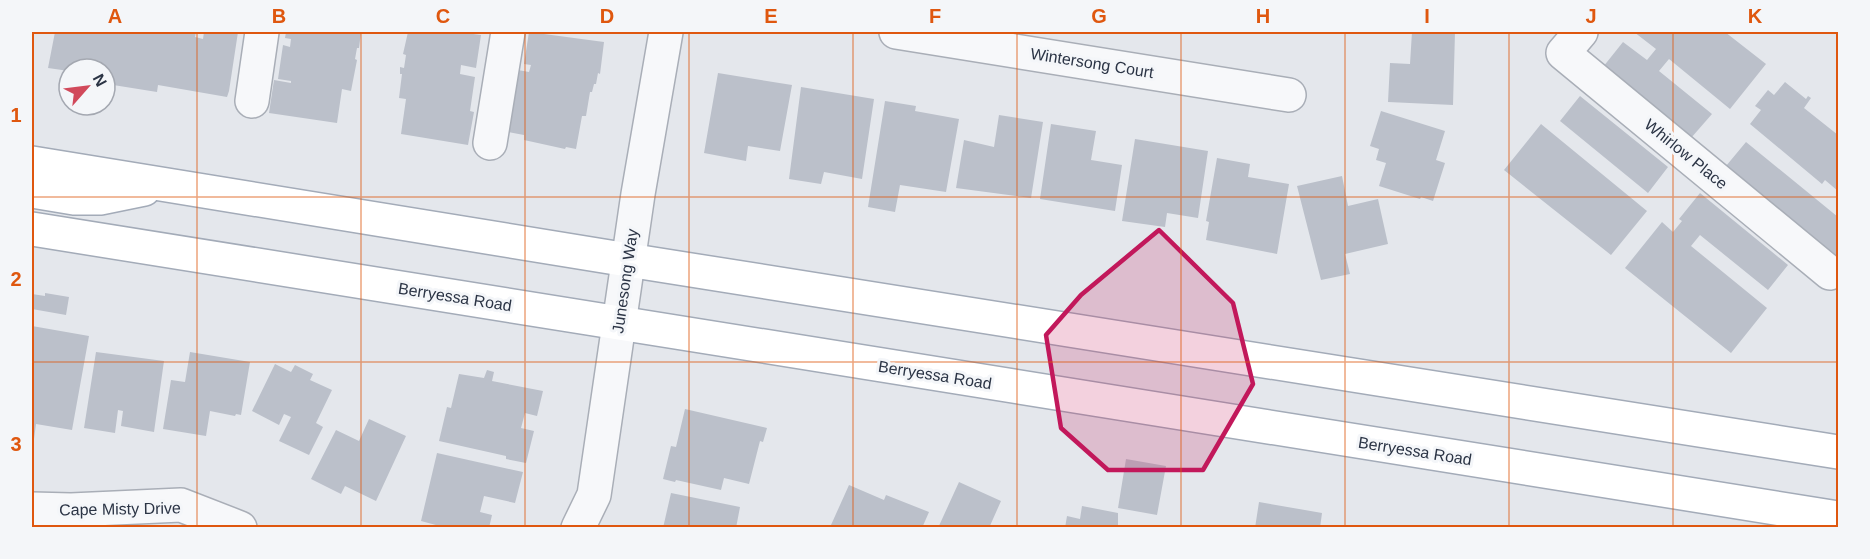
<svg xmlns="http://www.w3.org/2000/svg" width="1870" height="559" viewBox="0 0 1870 559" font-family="Arial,sans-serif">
	<rect width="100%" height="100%" fill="#e4e7ec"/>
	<!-- building -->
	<path fill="#bbc0ca" d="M 55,32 L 196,32 L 195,37 L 203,39 L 204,32 L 238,32 L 229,91 L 227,97 L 158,85 L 157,92 L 107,84 L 105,83 L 105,69 L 69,69 L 69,71 L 48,68 Z
		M 286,32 L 361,32 L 359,48 L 357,48 L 355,59 L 357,60 L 351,91 L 342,89 L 337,123 L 269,113 L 274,80 L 291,83 L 291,81 L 278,79 L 283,45 L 290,47 L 291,39 L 285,38 Z
		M 408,32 L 458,32 L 481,35 L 476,68 L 461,65 L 460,74 L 475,77 L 470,111 L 474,112 L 468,145 L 401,134 L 406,99 L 399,98 L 402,74 L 400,74 L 400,67 L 404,68 L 406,55 L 403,54 Z
		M 529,32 L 604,42 L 600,74 L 598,73 L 596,84 L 594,84 L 592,92 L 590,92 L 586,116 L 582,116 L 576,149 L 566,147 L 565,149 L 524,140 L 524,135 L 508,132 L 518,70 L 529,72 L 531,65 L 524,64 Z
		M 1412,32 L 1455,32 L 1453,105 L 1388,102 L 1390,63 L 1410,64 Z
		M 1634,32 L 1725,32 L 1766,64 L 1730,109 L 1669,59 L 1659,71 L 1712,114 L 1691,138 L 1603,67 L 1623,42 L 1647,60 L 1656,49 Z
		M 718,73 L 792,85 L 780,151 L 748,146 L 746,161 L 704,153 Z
		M 1785,82 L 1806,99 L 1808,96 L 1811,98 L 1804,108 L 1838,135 L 1838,191 L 1825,180 L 1822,184 L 1750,124 L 1761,110 L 1755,106 L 1768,90 L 1774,95 Z
		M 801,87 L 874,99 L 862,179 L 824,172 L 821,184 L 789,179 Z
		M 1580,96 L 1668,167 L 1648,193 L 1560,121 Z
		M 885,101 L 916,106 L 915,111 L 959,119 L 946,192 L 900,185 L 895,212 L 868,207 Z
		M 1381,111 L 1445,131 L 1436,160 L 1445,163 L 1433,201 L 1421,197 L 1420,199 L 1379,186 L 1386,163 L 1376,160 L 1379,149 L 1370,146 Z
		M 999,115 L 1043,122 L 1031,198 L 956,188 L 964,140 L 994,147 Z
		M 1051,124 L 1096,131 L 1091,160 L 1122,165 L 1115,211 L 1040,199 Z
		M 1541,124 L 1647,211 L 1611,255 L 1504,170 Z
		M 1135,139 L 1208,151 L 1198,218 L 1167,213 L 1165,227 L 1122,221 Z
		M 1746,142 L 1838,217 L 1838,254 L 1837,257 L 1726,166 Z
		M 1217,158 L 1250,164 L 1248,177 L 1289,184 L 1277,254 L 1206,240 L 1209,222 L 1206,221 Z
		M 1342,176 L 1348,206 L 1378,199 L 1388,244 L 1345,254 L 1350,274 L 1321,280 L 1297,186 Z
		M 1700,193 L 1788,265 L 1768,290 L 1700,235 L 1691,246 L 1767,308 L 1731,353 L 1625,268 L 1662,222 L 1673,232 L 1682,221 L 1679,219 Z
		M 45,293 L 69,297 L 66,315 L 32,309 L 32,294 L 45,296 Z
		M 32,326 L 89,336 L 72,430 L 36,424 L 34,439 L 32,439 Z
		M 96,352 L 164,361 L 154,432 L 121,426 L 123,411 L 118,410 L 115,433 L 84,428 Z
		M 190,352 L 250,362 L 241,415 L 236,414 L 235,416 L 210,411 L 206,436 L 163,429 L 171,380 L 185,382 Z
		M 275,364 L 291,372 L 295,365 L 313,374 L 310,380 L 332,390 L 316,423 L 323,427 L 309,455 L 279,441 L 291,417 L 284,414 L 279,425 L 252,411 Z
		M 487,370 L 494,372 L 492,381 L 543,391 L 537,416 L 525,413 L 521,428 L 534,431 L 526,463 L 506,459 L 506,456 L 439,441 L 447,407 L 451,408 L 459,374 L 484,378 Z
		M 685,409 L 767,428 L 763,442 L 760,441 L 749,484 L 724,478 L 721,490 L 676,480 L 675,482 L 663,479 L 671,446 L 676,447 Z
		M 369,419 L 406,436 L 376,501 L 345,486 L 341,494 L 311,479 L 336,430 L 359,441 Z
		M 437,453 L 523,472 L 515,503 L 484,496 L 480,512 L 492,515 L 489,528 L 447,528 L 421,521 Z
		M 1126,459 L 1166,466 L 1157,515 L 1118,508 Z
		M 959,482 L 1001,501 L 989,528 L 938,528 Z
		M 849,485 L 884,500 L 886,495 L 929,512 L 922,528 L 836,528 L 831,525 Z
		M 671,493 L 740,507 L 736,528 L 663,528 Z
		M 1259,502 L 1322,513 L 1320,528 L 1255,528 Z
		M 1082,506 L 1118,513 L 1118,528 L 1065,528 L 1067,516 L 1080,519 Z"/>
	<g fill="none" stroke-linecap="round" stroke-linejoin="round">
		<defs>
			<path id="minor" d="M 896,32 L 1289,95
				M 1581,32 L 1563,53 L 1830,273
				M 252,101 L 262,32
				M 490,143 L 508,32
				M 32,509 L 71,510 L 181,505 L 240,528
				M 578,528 L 594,495 L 638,194 L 666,32"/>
			<path id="major" d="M 32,163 L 628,260 L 1838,452
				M 32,191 L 74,198 L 100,198 L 144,189
				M 32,229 L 1838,518"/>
		</defs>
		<!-- minor casing -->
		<use href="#minor" stroke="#a9aeb7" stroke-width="36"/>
		<!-- major casing -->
		<use href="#major" stroke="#a3abb8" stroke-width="36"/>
		<!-- minor -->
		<use href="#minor" stroke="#f7f8fa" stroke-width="33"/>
		<!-- major -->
		<use href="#major" stroke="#fff" stroke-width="33"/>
	</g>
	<!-- marked area -->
	<path fill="#c2185b" fill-opacity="0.2" stroke="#c2185b" stroke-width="4.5" stroke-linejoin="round" d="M 1159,230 L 1233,303 L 1253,384 L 1203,470 L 1108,470 L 1061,428 L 1046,335 L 1081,295 Z"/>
	<!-- grid -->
	<path fill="none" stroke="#df570f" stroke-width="1.5" stroke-opacity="0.55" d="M 197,32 L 197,528M 361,32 L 361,528M 525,32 L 525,528M 689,32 L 689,528M 853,32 L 853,528M 1017,32 L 1017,528M 1181,32 L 1181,528M 1345,32 L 1345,528M 1509,32 L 1509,528M 1673,32 L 1673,528M 32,197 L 1838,197M 32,362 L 1838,362"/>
	<g text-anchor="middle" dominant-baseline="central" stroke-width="6" stroke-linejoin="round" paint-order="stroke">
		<!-- street labels -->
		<g font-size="16" fill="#2b3445" stroke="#f4f6f9">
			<text transform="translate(1092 63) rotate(9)">Wintersong Court</text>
			<text transform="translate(1686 154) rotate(39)">Whirlow Place</text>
			<text transform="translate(625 281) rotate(-82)">Junesong Way</text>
			<text transform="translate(455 297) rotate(9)">Berryessa Road</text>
			<text transform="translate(935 375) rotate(9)">Berryessa Road</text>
			<text transform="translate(1415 451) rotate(9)">Berryessa Road</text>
			<text transform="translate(120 509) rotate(-1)">Cape Misty Drive</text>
		</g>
	</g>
	<!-- border -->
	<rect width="1870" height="559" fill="none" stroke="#f4f6f9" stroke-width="66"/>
	<!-- north arrow -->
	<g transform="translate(87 87) rotate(62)"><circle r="28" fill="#f4f6f9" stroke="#a4a8b1" stroke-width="1.5"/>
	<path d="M0-4.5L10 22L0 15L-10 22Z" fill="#d1495b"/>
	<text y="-9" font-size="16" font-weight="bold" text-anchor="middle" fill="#2b3445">N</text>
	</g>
	<rect x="33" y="33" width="1804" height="493" fill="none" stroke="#df570f" stroke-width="2"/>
	<g font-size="20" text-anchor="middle" font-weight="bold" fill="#df570f">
		<text x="115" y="23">A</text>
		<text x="279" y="23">B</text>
		<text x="443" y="23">C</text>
		<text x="607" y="23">D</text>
		<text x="771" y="23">E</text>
		<text x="935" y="23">F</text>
		<text x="1099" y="23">G</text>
		<text x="1263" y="23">H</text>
		<text x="1427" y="23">I</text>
		<text x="1591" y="23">J</text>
		<text x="1755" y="23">K</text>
		<text x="16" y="122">1</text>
		<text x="16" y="286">2</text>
		<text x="16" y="451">3</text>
	</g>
</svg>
